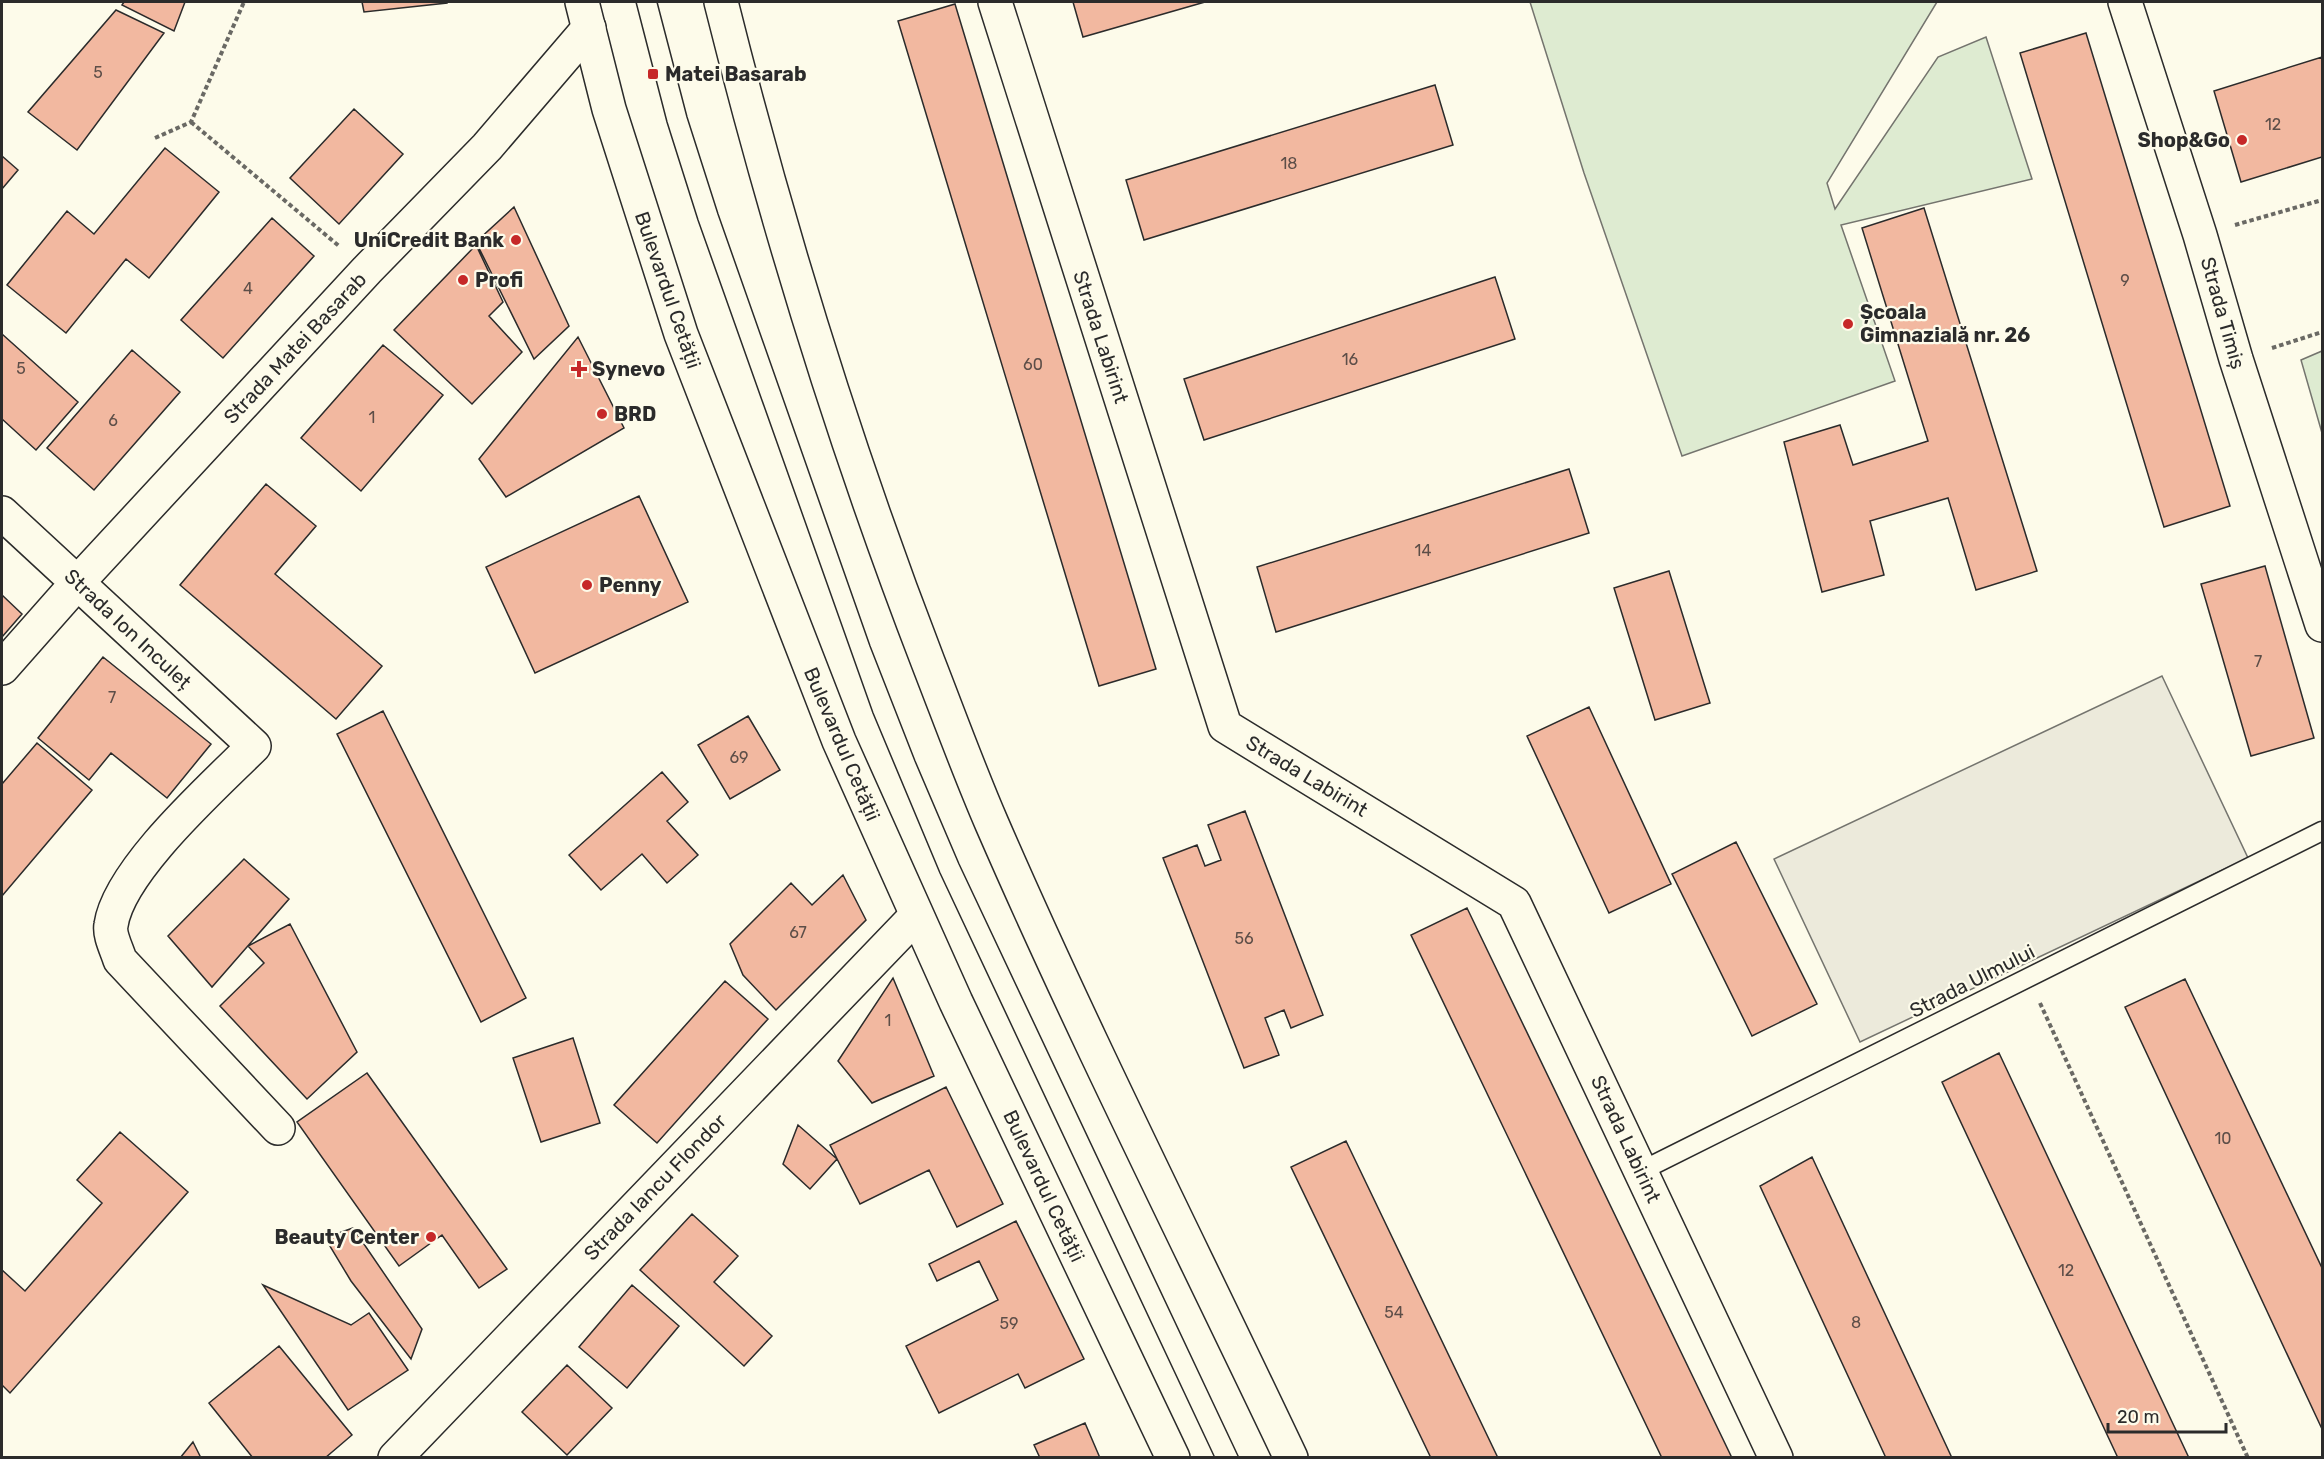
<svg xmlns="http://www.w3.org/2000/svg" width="2324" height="1459" viewBox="0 0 2324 1459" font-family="Rubik,sans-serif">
	<rect width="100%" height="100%" fill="#fdfbea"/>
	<!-- green -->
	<path fill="#deebd1" stroke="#74746e" stroke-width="1.5" d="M 1530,2 L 1937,2 L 1827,183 L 1835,209 L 1938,57 L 1986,37 L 2032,179 L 1841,225 L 1895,381 L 1682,456 L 1584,173 Z
		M 2322,351 L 2322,433 L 2301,360 Z"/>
	<!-- parking -->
	<path fill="#eceadb" stroke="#74746e" stroke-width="1.5" d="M 2162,676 L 2248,858 L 1860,1042 L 1774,859 Z"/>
	<!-- building -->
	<path fill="#f2b8a0" stroke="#2b2b2b" stroke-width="1.5" d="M 124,2 L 185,2 L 174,31 L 122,5 Z
		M 362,2 L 447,2 L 447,3 L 364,12 Z
		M 1073,2 L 1205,2 L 1083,37 Z
		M 955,4 L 1156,669 L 1099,686 L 898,21 Z
		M 116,10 L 164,33 L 77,150 L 28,112 Z
		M 2086,33 L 2230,506 L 2164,527 L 2020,53 Z
		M 2322,57 L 2322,157 L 2241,182 L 2214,91 Z
		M 1435,85 L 1453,145 L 1144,240 L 1126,180 Z
		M 354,109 L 403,154 L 339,224 L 290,178 Z
		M 165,148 L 219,192 L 149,278 L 126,259 L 66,333 L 7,285 L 67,211 L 94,234 Z
		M 2,156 L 18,170 L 2,189 Z
		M 514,207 L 569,326 L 534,359 L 476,242 Z
		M 1924,208 L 2037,571 L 1976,590 L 1948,498 L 1870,521 L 1884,575 L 1822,592 L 1784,442 L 1840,425 L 1853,465 L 1928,441 L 1862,228 Z
		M 272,218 L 314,256 L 223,358 L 181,320 Z
		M 476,245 L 503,302 L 489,316 L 522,352 L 472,404 L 394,330 Z
		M 1495,277 L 1515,339 L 1204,440 L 1184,379 Z
		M 2,334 L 78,402 L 36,450 L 2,419 Z
		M 578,337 L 624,428 L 506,497 L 479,459 Z
		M 383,345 L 443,395 L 361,491 L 301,438 Z
		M 132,350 L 180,392 L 94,490 L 47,448 Z
		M 1569,469 L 1589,533 L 1276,632 L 1257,567 Z
		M 266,484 L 316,526 L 275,574 L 382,666 L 336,719 L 180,585 Z
		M 639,496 L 688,602 L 535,673 L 486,567 Z
		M 2265,566 L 2314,738 L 2251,756 L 2201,584 Z
		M 1669,571 L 1710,703 L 1655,720 L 1614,588 Z
		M 2,595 L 22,614 L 2,637 Z
		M 103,657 L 211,744 L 167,798 L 111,753 L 89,780 L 38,738 Z
		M 1589,707 L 1671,884 L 1609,913 L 1527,736 Z
		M 383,711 L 526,998 L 481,1022 L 337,734 Z
		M 748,716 L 780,770 L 730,799 L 698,745 Z
		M 37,743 L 92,790 L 2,896 L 2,784 Z
		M 662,772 L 688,802 L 667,821 L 698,855 L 667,883 L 642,854 L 601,890 L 569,855 Z
		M 1245,811 L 1323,1015 L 1291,1028 L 1284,1010 L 1265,1018 L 1279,1055 L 1244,1068 L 1163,858 L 1197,845 L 1205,866 L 1221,860 L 1208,825 Z
		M 1736,842 L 1817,1004 L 1752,1036 L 1672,874 Z
		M 244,859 L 289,899 L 212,987 L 168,936 Z
		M 843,875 L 866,920 L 776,1010 L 743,975 L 730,944 L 791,883 L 812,905 Z
		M 1467,908 L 1732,1458 L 1662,1458 L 1411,935 Z
		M 290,924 L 357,1052 L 307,1099 L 220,1006 L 264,963 L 248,946 Z
		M 893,978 L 934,1076 L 872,1103 L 838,1061 Z
		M 2185,979 L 2322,1268 L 2322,1429 L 2125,1007 Z
		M 725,981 L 768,1019 L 657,1143 L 614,1105 Z
		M 573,1038 L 600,1123 L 541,1142 L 513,1058 Z
		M 1999,1053 L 2189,1458 L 2118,1458 L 1942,1082 Z
		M 367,1073 L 507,1269 L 479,1288 L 442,1235 L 399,1266 L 297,1122 Z
		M 946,1087 L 1003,1204 L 957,1227 L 929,1170 L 860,1204 L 830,1145 Z
		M 798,1125 L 837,1159 L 810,1189 L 783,1164 Z
		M 120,1132 L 188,1192 L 10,1393 L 2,1385 L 2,1270 L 25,1291 L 102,1203 L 77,1180 Z
		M 1346,1141 L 1498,1458 L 1431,1458 L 1291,1167 Z
		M 1812,1157 L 1952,1458 L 1886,1458 L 1760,1186 Z
		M 692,1214 L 738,1256 L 714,1282 L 772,1336 L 744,1366 L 640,1270 Z
		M 1016,1221 L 1084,1359 L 1025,1388 L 1018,1374 L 939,1413 L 906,1346 L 998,1300 L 979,1261 L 937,1281 L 929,1264 Z
		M 353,1228 L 422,1329 L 411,1359 L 351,1281 L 325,1238 Z
		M 263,1285 L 351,1325 L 369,1313 L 408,1370 L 348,1410 Z
		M 632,1285 L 679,1326 L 627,1388 L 579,1347 Z
		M 279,1346 L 352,1435 L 325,1458 L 253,1458 L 209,1403 Z
		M 567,1365 L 612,1408 L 567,1455 L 522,1412 Z
		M 1085,1423 L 1100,1458 L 1040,1458 L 1034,1445 Z
		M 193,1442 L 201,1458 L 180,1458 Z"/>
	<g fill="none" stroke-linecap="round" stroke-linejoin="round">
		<defs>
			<path id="lane" d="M 1641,1171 L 2322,831"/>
			<path id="street" d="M 995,2 L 1225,726 L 1514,903 L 1776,1458
				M 2125,2 L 2200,235 L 2236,359 L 2322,625
				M 2,513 L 254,746 C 214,786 119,870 111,925 C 109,935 117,950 120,960 L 278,1128
				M 2,668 L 78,582 L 367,270 L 487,147 L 589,28
				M 395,1458 L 916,916"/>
			<path id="secondary" d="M 582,2 L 609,109 L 681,334 L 839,741 L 956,1002 L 1173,1458
				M 721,2 C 777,226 845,447 928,662 C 949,716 969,771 992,824 C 1085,1038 1191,1247 1291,1458"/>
		</defs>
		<!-- lane casing -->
		<use href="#lane" stroke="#2b2b2b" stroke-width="21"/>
		<!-- street casing -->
		<use href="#street" stroke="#2b2b2b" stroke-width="36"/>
		<!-- secondary casing -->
		<use href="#secondary" stroke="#2b2b2b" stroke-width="36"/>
		<!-- path -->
		<path stroke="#6a6964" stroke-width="4" stroke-dasharray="4.5 3" stroke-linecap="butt" d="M 191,122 L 339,246
			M 155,138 L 191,122 L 244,2
			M 2235,225 L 2322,200
			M 2272,348 L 2322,332
			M 2040,1003 L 2248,1458"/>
		<!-- lane -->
		<use href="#lane" stroke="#fdfbea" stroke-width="18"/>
		<!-- street -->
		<use href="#street" stroke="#fdfbea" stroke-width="33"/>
		<!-- secondary -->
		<use href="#secondary" stroke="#fdfbea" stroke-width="33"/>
		<!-- tram -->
		<path stroke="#2b2b2b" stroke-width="1.5" d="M 636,2 L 667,122 L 698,220 L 873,713 L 940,873 L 1215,1458
			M 657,2 L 687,117 L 718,214 L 870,646 L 915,761 L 959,864 L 1239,1458"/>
	</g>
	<!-- markers -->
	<g fill="#c62828" stroke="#fdfbea" stroke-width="2">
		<rect x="647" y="68" width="12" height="12" rx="3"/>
		<circle cx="2242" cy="140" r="6"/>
		<circle cx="516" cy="240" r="6"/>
		<circle cx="463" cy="280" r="6"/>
		<circle cx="1848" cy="324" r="6"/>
		<path d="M576 360h6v6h6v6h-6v6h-6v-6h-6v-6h6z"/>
		<circle cx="602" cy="414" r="6"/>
		<circle cx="587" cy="585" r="6"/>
		<circle cx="431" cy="1237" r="6"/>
	</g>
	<g text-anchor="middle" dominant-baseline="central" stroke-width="4.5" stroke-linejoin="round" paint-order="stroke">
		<!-- number labels -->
		<g font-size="16" fill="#5d4e48">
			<text x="98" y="72">5</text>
			<text x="2273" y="124">12</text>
			<text x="1289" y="163">18</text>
			<text x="2125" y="280">9</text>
			<text x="248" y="288">4</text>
			<text x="1350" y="359">16</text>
			<text x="1033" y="364">60</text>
			<text x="21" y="368">5</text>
			<text x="372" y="417">1</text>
			<text x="113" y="420">6</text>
			<text x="1423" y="550">14</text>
			<text x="2258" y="661">7</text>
			<text x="112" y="697">7</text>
			<text x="739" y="757">69</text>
			<text x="798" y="932">67</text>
			<text x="1244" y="938">56</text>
			<text x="888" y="1020">1</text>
			<text x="2223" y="1138">10</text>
			<text x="2066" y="1270">12</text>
			<text x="1394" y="1312">54</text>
			<text x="1856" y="1322">8</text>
			<text x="1009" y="1323">59</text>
		</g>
		<!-- poi labels -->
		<g font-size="20" font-weight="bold" fill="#2b2b2b" stroke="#fdfbea" text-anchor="start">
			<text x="665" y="74">Matei Basarab</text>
			<text x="2230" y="140" text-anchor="end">Shop&amp;Go</text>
			<text x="504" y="240" text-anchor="end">UniCredit Bank</text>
			<text x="475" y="280">Profi</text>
			<text x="1860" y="312">Școala<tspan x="1860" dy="23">Gimnazială nr. 26</tspan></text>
			<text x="592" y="369">Synevo</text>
			<text x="614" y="414">BRD</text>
			<text x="599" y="585">Penny</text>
			<text x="419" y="1237" text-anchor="end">Beauty Center</text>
		</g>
		<!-- street labels -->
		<g font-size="20" fill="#2b2b2b" stroke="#fdfbea">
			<text transform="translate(668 290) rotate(71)">Bulevardul Cetății</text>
			<text transform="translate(2223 313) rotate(74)">Strada Timiș</text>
			<text transform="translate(1101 337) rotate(72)">Strada Labirint</text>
			<text transform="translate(295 348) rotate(-47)">Strada Matei Basarab</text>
			<text transform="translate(128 629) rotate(43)">Strada Ion Inculeț</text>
			<text transform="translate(842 744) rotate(67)">Bulevardul Cetății</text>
			<text transform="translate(1307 776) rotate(31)">Strada Labirint</text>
			<text transform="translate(1972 981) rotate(-27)">Strada Ulmului</text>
			<text transform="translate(1626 1139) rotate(65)">Strada Labirint</text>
			<text transform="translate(1044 1186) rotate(65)">Bulevardul Cetății</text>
			<text transform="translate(655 1187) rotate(-46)">Strada Iancu Flondor</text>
		</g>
	</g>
	<!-- border -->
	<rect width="2324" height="1459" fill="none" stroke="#2b2b2b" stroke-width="6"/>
	<!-- scale -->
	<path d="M2108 1423v9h118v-9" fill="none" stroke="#2b2b2b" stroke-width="3"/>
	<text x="2117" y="1423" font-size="18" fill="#2b2b2b" stroke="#fdfbea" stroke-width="4.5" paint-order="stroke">20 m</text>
</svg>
